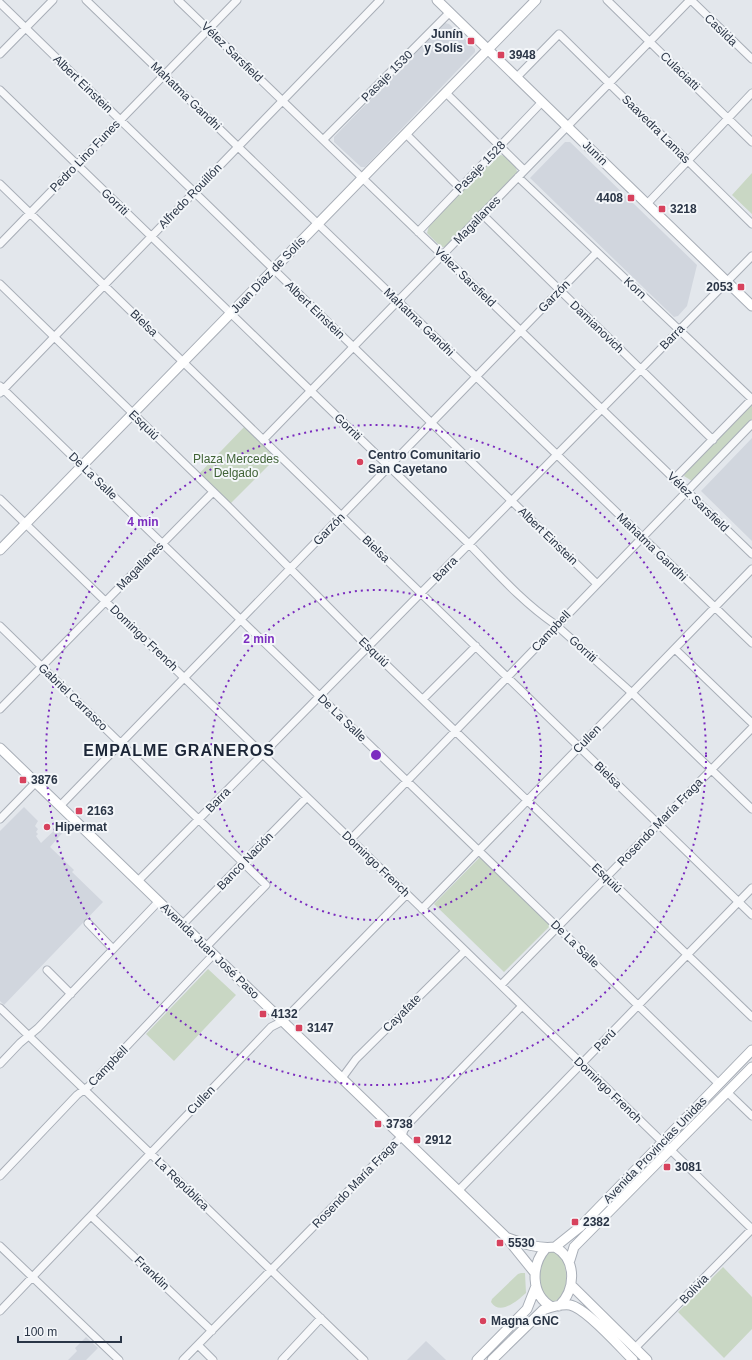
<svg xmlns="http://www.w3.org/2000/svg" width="752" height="1360" viewBox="0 0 752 1360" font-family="Arial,sans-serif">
	<rect width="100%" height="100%" fill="#e3e7ec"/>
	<!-- built -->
	<path fill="#d1d6de" d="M 445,23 L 449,24 L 475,49 L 475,52 L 365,167 L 361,167 L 334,142 L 334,137 Z
		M 565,142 L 570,142 L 697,265 L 687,306 L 678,316 L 674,317 L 530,178 Z
		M 752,438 L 752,541 L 701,491 Z
		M 24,807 L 38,821 L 35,826 L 38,829 L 36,832 L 38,834 L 36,836 L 41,843 L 60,825 L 65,830 L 50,847 L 74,870 L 72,872 L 103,902 L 4,1005 L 0,1001 L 0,831 Z
		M 86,1337 L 98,1348 L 86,1360 L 68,1360 L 77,1351 L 75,1348 Z
		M 426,1341 L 445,1359 L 446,1360 L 407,1360 Z"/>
	<!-- green -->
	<path fill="#c9d7c4" d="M 501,155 C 510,157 518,166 517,175 L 445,247 L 441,247 L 427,233 L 429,226 L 495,157 Z
		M 752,173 L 752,214 L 732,195 Z
		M 752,403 L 752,419 L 695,479 L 692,481 L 684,476 L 687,470 Z
		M 247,424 L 279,455 L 228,506 L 197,476 Z
		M 480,857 L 551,925 L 504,972 L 434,904 Z
		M 208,969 L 236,995 L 174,1061 L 146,1034 Z
		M 555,1251 L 565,1262 C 566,1274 570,1299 552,1302 C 536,1293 537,1265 548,1252 Z
		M 723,1267 L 752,1297 L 752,1329 L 724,1358 L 678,1312 Z
		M 521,1273 L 525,1273 L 526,1293 C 517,1301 500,1316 491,1302 L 492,1299 L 518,1274 Z"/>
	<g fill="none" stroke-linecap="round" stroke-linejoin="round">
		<defs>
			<path id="street" d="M 86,0 L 752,643
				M 178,0 L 752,554
				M 607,0 L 752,142
				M 691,0 L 752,59
				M 0,3 L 596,583
				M 0,54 L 53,0
				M 517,77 L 559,34 L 752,224
				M 0,90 L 469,544 C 496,572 523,603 556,625 L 632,693 L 752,809
				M 446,93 L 524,170
				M 406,134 L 460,188
				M 323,140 L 450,12
				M 518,177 L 752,399 L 674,479
				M 0,184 L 752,915
				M 647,204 L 752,93
				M 482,214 L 713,440
				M 418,232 L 542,102
				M 0,244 L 237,0
				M 0,284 L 228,506 L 368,647 L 752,1017
				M 0,386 L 719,1084
				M 0,393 L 380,0
				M 263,440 L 690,0
				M 0,499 L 752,1229
				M 0,626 L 266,885 L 206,947
				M 675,649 L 752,723
				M 423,699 L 476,646
				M 0,709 L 213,492
				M 60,806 L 597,252
				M 0,819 L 36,782
				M 351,839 L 752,424
				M 138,881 L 752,256
				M 422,909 L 752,569
				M 88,923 L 113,949
				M 183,924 L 307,797
				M 47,970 L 71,994
				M 501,985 L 752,728
				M 0,1008 L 364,1360
				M 0,1064 L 20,1043 L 38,1028 L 159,901
				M 342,1078 L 356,1059 L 465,951
				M 727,1092 L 752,1116
				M 0,1176 L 77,1095 L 89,1086 L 214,954
				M 458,1191 L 752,888
				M 91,1216 L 212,1331
				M 0,1246 L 119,1360
				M 0,1311 L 271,1027 L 283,1021 L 407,894
				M 198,1345 L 213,1360
				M 635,1348 L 752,1229
				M 183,1360 L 402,1136 L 404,1130 L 410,1122 L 522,1006
				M 282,1360 L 321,1318"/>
			<path id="secondary" d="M 437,0 L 752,306
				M 0,550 L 536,0
				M 0,748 L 506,1237 L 535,1273
				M 508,1238 C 524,1244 538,1249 555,1247 C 577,1259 576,1290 559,1306
				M 555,1247 L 580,1227 L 752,1050
				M 546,1248 C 531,1265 530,1295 552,1307
				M 570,1260 L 574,1247 L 752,1067
				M 571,1285 L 647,1360
				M 477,1360 L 527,1309 L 536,1286
				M 492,1360 L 543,1310 C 551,1307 561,1304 570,1305 C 586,1308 620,1347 633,1360"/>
		</defs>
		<!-- street casing -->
		<use href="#street" stroke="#a8aeb7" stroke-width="9"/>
		<!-- secondary casing -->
		<use href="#secondary" stroke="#a8aeb7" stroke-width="11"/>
		<!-- street -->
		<use href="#street" stroke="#f7f8fa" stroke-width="7"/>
		<!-- secondary -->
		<use href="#secondary" stroke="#fff" stroke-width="9"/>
	</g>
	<!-- distance rings -->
	<g fill="none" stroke="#7b2cbf" stroke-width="2" stroke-dasharray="2 4">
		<circle cx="376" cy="755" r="165"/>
		<circle cx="376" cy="755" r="330"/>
	</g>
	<!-- markers -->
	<g fill="#d7425d" stroke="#f3f6f9" stroke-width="1.5">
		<rect x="467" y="37" width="8" height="8" rx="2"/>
		<rect x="497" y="51" width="8" height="8" rx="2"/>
		<rect x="627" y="194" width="8" height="8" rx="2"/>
		<rect x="658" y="205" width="8" height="8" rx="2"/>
		<rect x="737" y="283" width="8" height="8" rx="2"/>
		<circle cx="360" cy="462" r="4"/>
		<rect x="19" y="776" width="8" height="8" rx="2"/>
		<rect x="75" y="807" width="8" height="8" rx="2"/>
		<circle cx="47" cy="827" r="4"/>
		<rect x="259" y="1010" width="8" height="8" rx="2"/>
		<rect x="295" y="1024" width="8" height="8" rx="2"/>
		<rect x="374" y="1120" width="8" height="8" rx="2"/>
		<rect x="413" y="1136" width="8" height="8" rx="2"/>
		<rect x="663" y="1163" width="8" height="8" rx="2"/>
		<rect x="571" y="1218" width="8" height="8" rx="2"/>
		<rect x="496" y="1239" width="8" height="8" rx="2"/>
		<circle cx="483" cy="1321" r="4"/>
	</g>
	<g text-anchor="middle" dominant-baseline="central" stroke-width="4" stroke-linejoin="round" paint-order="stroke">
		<!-- street labels -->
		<g font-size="12" fill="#2a3546" stroke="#f3f6f9">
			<text transform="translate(721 30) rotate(44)">Casilda</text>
			<text transform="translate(232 52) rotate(44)">Vélez Sarsfield</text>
			<text transform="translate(680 71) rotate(44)">Culaciatti</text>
			<text transform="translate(387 76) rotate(-45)">Pasaje 1530</text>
			<text transform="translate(83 84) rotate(44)">Albert Einstein</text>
			<text transform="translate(186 96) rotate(44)">Mahatma Gandhi</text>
			<text transform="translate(656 129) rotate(45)">Saavedra Lamas</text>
			<text transform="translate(595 153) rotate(44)">Junín</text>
			<text transform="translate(85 156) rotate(-46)">Pedro Lino Funes</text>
			<text transform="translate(480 167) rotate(-46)">Pasaje 1528</text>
			<text transform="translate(190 196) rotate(-46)">Alfredo Rouillón</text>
			<text transform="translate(115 202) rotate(44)">Gorriti</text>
			<text transform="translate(477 220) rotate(-46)">Magallanes</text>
			<text transform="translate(268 275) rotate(-46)">Juan Díaz de Solís</text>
			<text transform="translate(465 277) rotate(44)">Vélez Sarsfield</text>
			<text transform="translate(635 288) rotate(43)">Korn</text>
			<text transform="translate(554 296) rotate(-46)">Garzón</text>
			<text transform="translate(315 310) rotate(44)">Albert Einstein</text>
			<text transform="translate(419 322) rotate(44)">Mahatma Gandhi</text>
			<text transform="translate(144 323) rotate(44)">Bielsa</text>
			<text transform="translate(597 327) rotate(44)">Damianovich</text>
			<text transform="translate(672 337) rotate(-46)">Barra</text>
			<text transform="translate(144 425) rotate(44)">Esquiú</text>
			<text transform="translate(348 427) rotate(44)">Gorriti</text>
			<text transform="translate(93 476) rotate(44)">De La Salle</text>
			<text transform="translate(698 502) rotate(44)">Vélez Sarsfield</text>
			<text transform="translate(329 529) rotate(-46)">Garzón</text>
			<text transform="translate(548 536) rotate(44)">Albert Einstein</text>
			<text transform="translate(652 547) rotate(44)">Mahatma Gandhi</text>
			<text transform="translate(376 549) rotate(44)">Bielsa</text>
			<text transform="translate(140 566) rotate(-46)">Magallanes</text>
			<text transform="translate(445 569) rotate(-46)">Barra</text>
			<text transform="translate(551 631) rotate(-47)">Campbell</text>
			<text transform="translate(144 638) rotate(44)">Domingo French</text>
			<text transform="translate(583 649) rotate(42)">Gorriti</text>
			<text transform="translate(374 652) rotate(44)">Esquiú</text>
			<text transform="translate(73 697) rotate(44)">Gabriel Carrasco</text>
			<text transform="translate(342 718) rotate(44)">De La Salle</text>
			<text transform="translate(587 739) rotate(-46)">Cullen</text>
			<text transform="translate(608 775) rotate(44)">Bielsa</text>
			<text transform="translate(218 800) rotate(-46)">Barra</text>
			<text transform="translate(660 822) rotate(-46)">Rosendo María Fraga</text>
			<text transform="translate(245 861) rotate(-46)">Banco Nación</text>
			<text transform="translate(376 864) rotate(44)">Domingo French</text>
			<text transform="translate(607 878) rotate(44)">Esquiú</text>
			<text transform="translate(575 944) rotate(44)">De La Salle</text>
			<text transform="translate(210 951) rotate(44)">Avenida Juan José Paso</text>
			<text transform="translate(402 1013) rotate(-45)">Cayafate</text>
			<text transform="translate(605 1040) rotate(-46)">Perú</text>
			<text transform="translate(108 1066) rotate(-46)">Campbell</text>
			<text transform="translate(608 1090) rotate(44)">Domingo French</text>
			<text transform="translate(201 1100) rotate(-46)">Cullen</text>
			<text transform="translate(655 1150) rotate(-46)">Avenida Provincias Unidas</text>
			<text transform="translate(182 1184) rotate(44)">La República</text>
			<text transform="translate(355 1184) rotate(-46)">Rosendo María Fraga</text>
			<text transform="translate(152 1273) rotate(44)">Franklin</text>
			<text transform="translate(694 1289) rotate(-46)">Bolivia</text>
		</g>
		<!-- poi labels -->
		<g font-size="12" font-weight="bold" fill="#2a3546" stroke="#f3f6f9" text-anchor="start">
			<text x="463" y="34" text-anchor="end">Junín<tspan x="463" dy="14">y Solís</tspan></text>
			<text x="509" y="55">3948</text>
			<text x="623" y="198" text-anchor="end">4408</text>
			<text x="670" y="209">3218</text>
			<text x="733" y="287" text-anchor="end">2053</text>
			<text x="368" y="455">Centro Comunitario<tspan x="368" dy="14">San Cayetano</tspan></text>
			<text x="31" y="780">3876</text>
			<text x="87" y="811">2163</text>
			<text x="55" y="827">Hipermat</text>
			<text x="271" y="1014">4132</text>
			<text x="307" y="1028">3147</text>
			<text x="386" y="1124">3738</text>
			<text x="425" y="1140">2912</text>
			<text x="675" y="1167">3081</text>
			<text x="583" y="1222">2382</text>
			<text x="508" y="1243">5530</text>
			<text x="491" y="1321">Magna GNC</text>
		</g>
		<!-- park labels -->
		<g font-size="12" fill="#406336" stroke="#f3f6f9">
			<text x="236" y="459">Plaza Mercedes<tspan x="236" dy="14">Delgado</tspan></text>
		</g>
		<!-- district labels -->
		<g font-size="16" font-weight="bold" letter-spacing="1" fill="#1c2637" stroke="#f3f6f9">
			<text x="179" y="750">EMPALME GRANEROS</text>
		</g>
	</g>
	<circle cx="376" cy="755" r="6" fill="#7b2cbf" stroke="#f3f6f9" stroke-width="2"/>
	<g font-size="12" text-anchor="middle" font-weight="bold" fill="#7b2cbf" stroke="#f3f6f9" stroke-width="4" stroke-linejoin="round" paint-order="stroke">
		<text x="143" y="526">4 min</text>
		<text x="259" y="643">2 min</text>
	</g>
	<!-- scale -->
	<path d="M18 1336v6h103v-6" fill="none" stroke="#2a3546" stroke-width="2"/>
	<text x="24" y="1336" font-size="12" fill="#2a3546" stroke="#f3f6f9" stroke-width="3" paint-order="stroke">100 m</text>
</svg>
